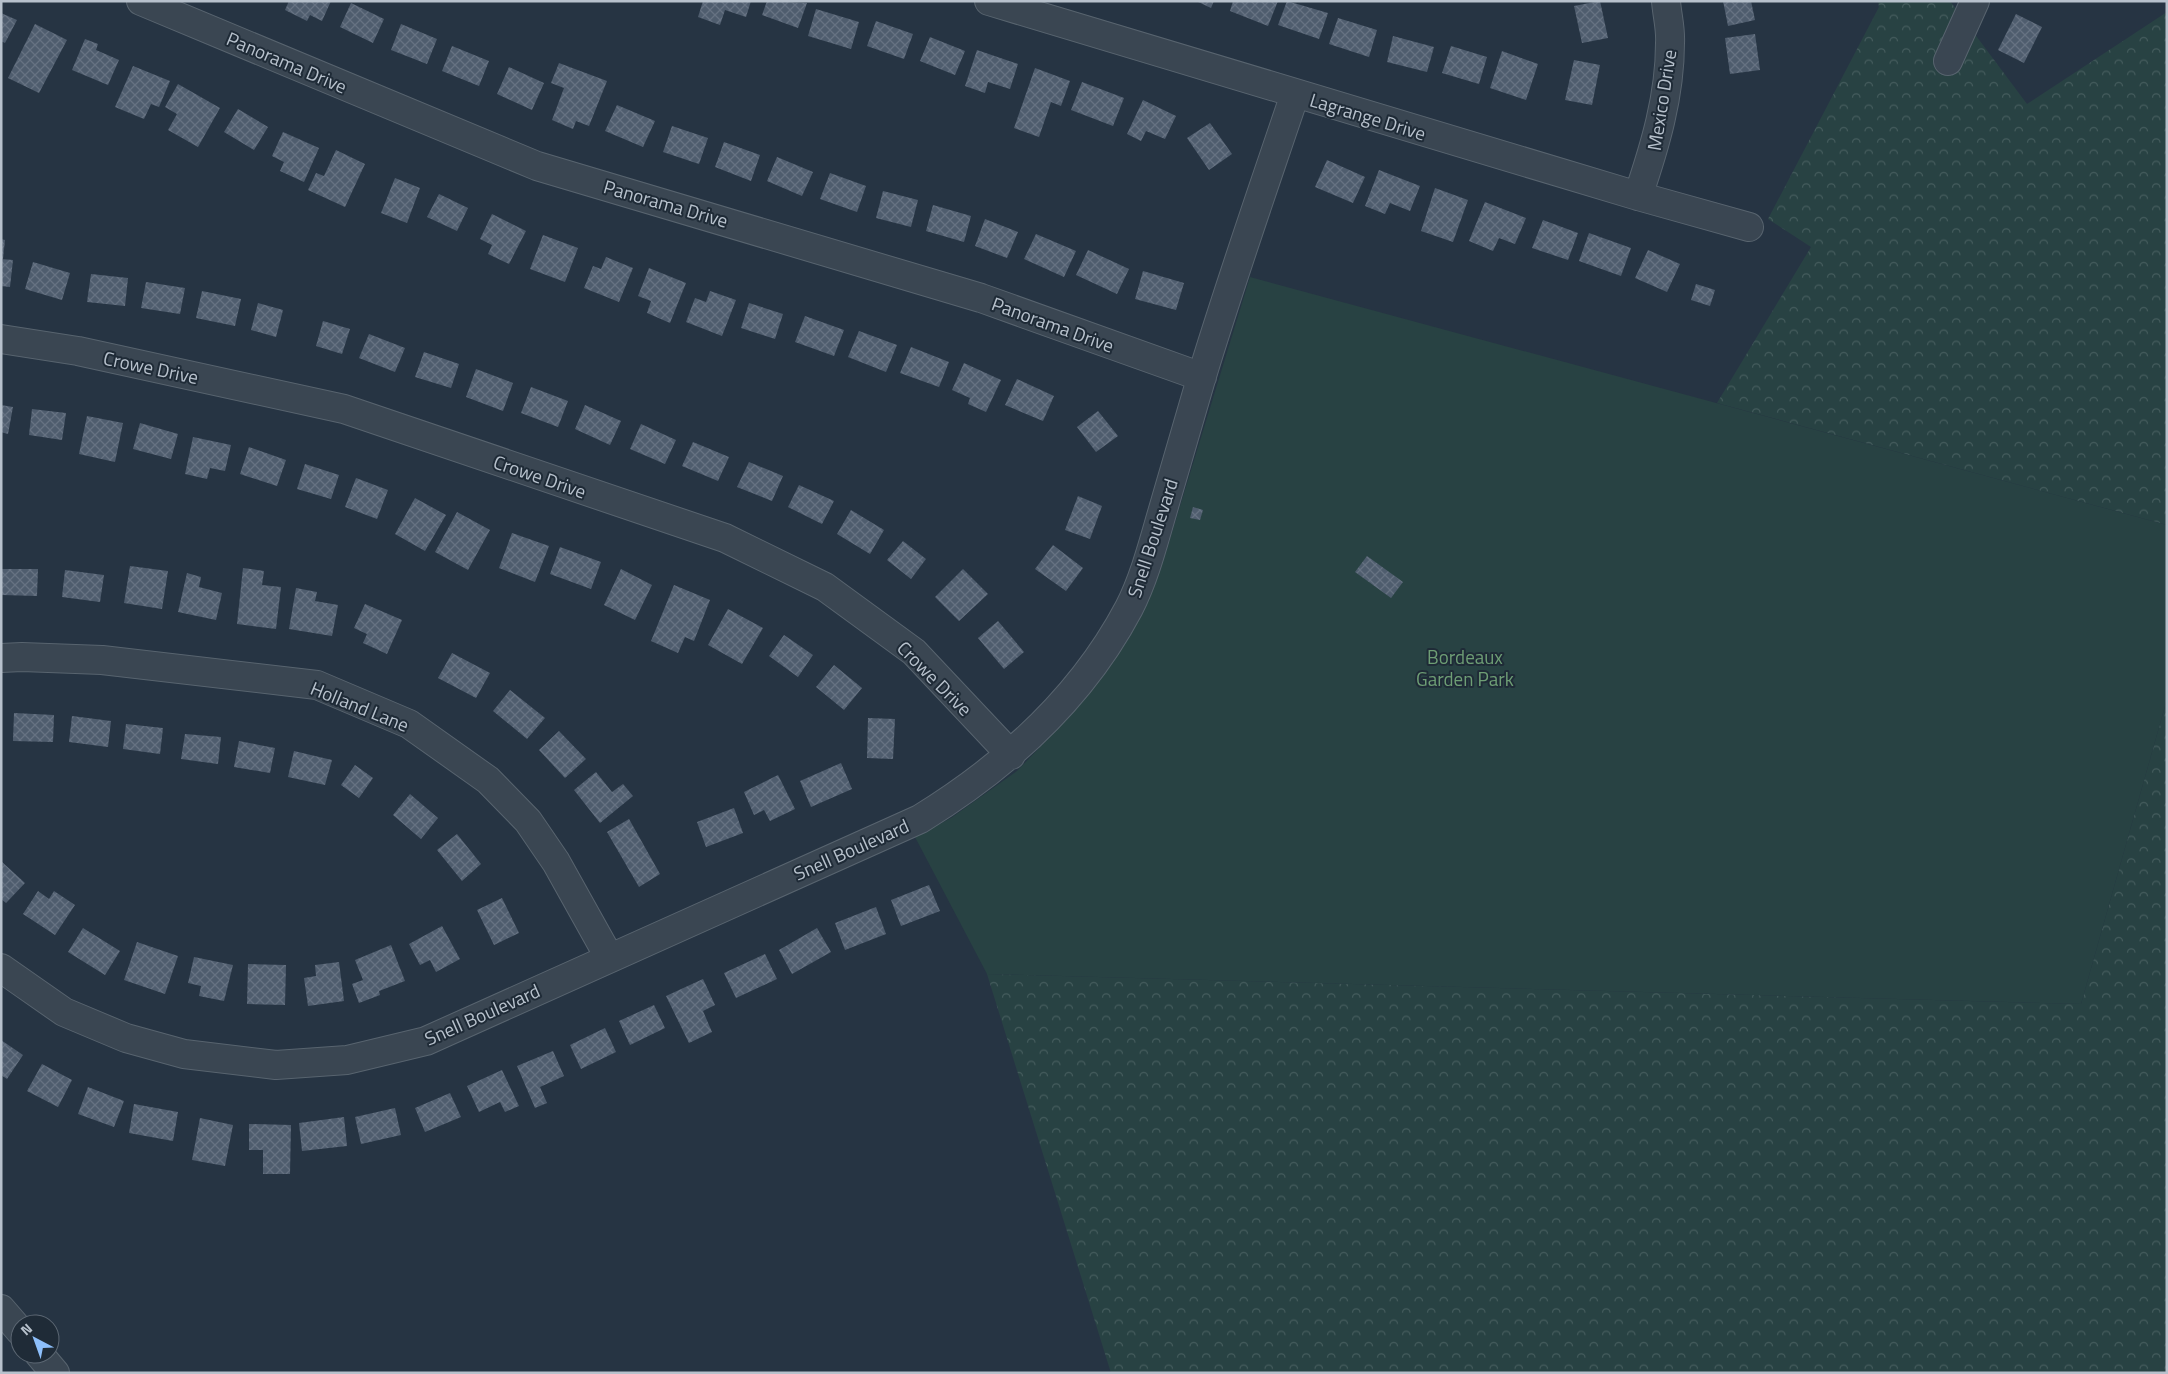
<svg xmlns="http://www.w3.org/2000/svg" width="2168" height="1374" viewBox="0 0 2168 1374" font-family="'Titillium Web',sans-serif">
	<defs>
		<pattern id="forest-crowns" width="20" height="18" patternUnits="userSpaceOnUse" patternTransform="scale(1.25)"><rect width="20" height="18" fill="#284243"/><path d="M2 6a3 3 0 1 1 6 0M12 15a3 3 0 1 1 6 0" fill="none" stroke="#455c5d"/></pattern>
		<pattern id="building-cross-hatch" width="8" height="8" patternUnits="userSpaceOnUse" patternTransform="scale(1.25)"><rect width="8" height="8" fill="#4f5d6e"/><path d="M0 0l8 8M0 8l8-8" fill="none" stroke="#667282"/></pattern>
	</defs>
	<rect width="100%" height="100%" fill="#263443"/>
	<!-- forest -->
	<path fill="url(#forest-crowns)" d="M 1878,1 L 1950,1 L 2027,104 L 2167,12 L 2167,525 L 1717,403 L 1811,247 L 1768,219 L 1879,7 Z
		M 2167,699 L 2167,1373 L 1111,1373 L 987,974 L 2081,1004 Z"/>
	<!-- park -->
	<path fill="#284243" d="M 1250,277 L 2167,525 L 2167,699 L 2081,1004 L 987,974 L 915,837 L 951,818 L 1017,771 L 1066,720 L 1090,692 L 1117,652 L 1152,587 L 1166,552 Z"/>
	<!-- building -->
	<path fill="url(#building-cross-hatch)" d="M 289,1 L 331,1 L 322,21 L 310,15 L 307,21 L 285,10 Z
		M 703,1 L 751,1 L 746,17 L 725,10 L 720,25 L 698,17 Z
		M 767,1 L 807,3 L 798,28 L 762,15 Z
		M 1196,1 L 1214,1 L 1211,8 Z
		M 1233,1 L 1278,1 L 1268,26 L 1230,11 Z
		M 1287,1 L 1328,13 L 1319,39 L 1278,25 Z
		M 1600,1 L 1608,38 L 1582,43 L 1574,6 Z
		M 1723,1 L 1751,1 L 1755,20 L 1728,26 Z
		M 351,3 L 384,19 L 373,43 L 340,27 Z
		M 816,9 L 859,22 L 851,49 L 808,36 Z
		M 1,13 L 17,20 L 5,43 L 1,41 Z
		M 2016,14 L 2042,27 L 2024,63 L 1998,50 Z
		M 1338,18 L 1377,30 L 1369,57 L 1329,44 Z
		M 876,21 L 913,34 L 904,59 L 867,46 Z
		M 35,24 L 67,40 L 39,93 L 8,78 Z
		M 401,24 L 437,39 L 427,64 L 391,50 Z
		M 1755,34 L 1760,70 L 1730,74 L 1725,38 Z
		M 1393,36 L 1434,47 L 1427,72 L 1387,62 Z
		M 930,37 L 965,51 L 955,75 L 920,61 Z
		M 85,39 L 98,44 L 96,50 L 119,60 L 108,85 L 72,70 Z
		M 452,46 L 489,61 L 479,86 L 442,71 Z
		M 1451,46 L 1487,57 L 1479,84 L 1442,73 Z
		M 977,50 L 1018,64 L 1010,89 L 988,82 L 985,93 L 965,86 Z
		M 1502,51 L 1538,64 L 1526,100 L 1490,88 Z
		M 1574,60 L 1600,65 L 1592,105 L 1565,100 Z
		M 559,63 L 607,81 L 589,126 L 576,121 L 573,129 L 552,120 L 564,88 L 551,83 Z
		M 133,66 L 170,81 L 159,107 L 151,104 L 144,119 L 115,107 Z
		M 509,67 L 544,83 L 532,110 L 497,94 Z
		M 1035,68 L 1070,81 L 1061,106 L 1051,102 L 1039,137 L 1014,128 Z
		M 1082,82 L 1124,98 L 1113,126 L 1071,110 Z
		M 178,84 L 220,108 L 198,147 L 168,130 L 177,114 L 165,107 Z
		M 1143,100 L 1176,116 L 1165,139 L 1146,131 L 1141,141 L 1127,134 Z
		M 617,105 L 655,121 L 643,147 L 605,131 Z
		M 238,109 L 268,127 L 254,150 L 224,132 Z
		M 1210,123 L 1232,154 L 1209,170 L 1187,138 Z
		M 672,126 L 708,138 L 699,164 L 663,152 Z
		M 283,132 L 319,148 L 304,182 L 280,171 L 284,162 L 272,156 Z
		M 724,142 L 760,155 L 751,181 L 715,167 Z
		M 336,150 L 365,164 L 345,207 L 308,190 L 316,173 L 324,176 Z
		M 777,157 L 813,172 L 802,196 L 767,181 Z
		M 1327,160 L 1365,177 L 1353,203 L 1315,187 Z
		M 1379,170 L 1420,186 L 1410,211 L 1390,203 L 1385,214 L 1365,206 Z
		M 830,173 L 866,186 L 857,212 L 820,199 Z
		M 395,178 L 420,188 L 407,223 L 381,213 Z
		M 1435,188 L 1468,200 L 1453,242 L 1421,231 Z
		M 883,191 L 918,200 L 911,227 L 876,218 Z
		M 439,194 L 468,208 L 457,231 L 427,217 Z
		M 1485,202 L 1526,218 L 1515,244 L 1499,238 L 1493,251 L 1469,241 Z
		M 933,205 L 971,216 L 964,242 L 926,231 Z
		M 492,214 L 526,231 L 509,264 L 488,254 L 492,245 L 480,239 Z
		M 985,219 L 1018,232 L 1007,258 L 975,246 Z
		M 1543,220 L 1578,233 L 1568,260 L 1532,248 Z
		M 1589,233 L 1631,248 L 1621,276 L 1579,261 Z
		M 1036,234 L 1076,251 L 1064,277 L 1024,259 Z
		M 543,235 L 578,248 L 565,282 L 530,269 Z
		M 1,239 L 5,240 L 3,259 L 1,259 Z
		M 1088,250 L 1129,269 L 1117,294 L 1076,275 Z
		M 1648,250 L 1680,264 L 1667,292 L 1635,278 Z
		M 606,257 L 633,268 L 619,302 L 584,288 L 593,266 L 601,269 Z
		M 1,259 L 13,260 L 10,287 L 1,286 Z
		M 33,262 L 70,273 L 62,300 L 25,289 Z
		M 649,268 L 686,283 L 670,323 L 647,313 L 651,301 L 638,296 Z
		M 1143,271 L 1184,283 L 1176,310 L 1135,299 Z
		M 91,274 L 128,278 L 125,306 L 87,302 Z
		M 146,282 L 185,288 L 180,314 L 141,308 Z
		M 1696,284 L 1715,290 L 1710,306 L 1691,300 Z
		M 202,291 L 241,299 L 235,326 L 196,318 Z
		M 710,291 L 736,300 L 722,336 L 686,322 L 695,298 L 706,302 Z
		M 258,303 L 283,310 L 276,337 L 251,330 Z
		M 749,303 L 783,314 L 775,339 L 741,328 Z
		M 805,316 L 844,330 L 834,356 L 795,342 Z
		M 323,321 L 350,329 L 342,354 L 316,346 Z
		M 859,331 L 897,345 L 886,372 L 848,357 Z
		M 369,334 L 405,348 L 395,372 L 359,358 Z
		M 911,347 L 949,362 L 939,387 L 900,373 Z
		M 424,352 L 459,364 L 451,388 L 415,377 Z
		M 964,363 L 1001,380 L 986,412 L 968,404 L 970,398 L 952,390 Z
		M 476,369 L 513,383 L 503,411 L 466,397 Z
		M 1017,379 L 1054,396 L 1043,421 L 1005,405 Z
		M 531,387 L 568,401 L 558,427 L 521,413 Z
		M 1,405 L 13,407 L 8,434 L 1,432 Z
		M 585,405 L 621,421 L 610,445 L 575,429 Z
		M 32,409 L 66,413 L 62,440 L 29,435 Z
		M 1098,411 L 1118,436 L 1096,452 L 1077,427 Z
		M 87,416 L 123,423 L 115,462 L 79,454 Z
		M 140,423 L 178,434 L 171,459 L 133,449 Z
		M 641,424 L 676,440 L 665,464 L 630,449 Z
		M 193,437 L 231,445 L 225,471 L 210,468 L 207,479 L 185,474 Z
		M 693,442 L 729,457 L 718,481 L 682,466 Z
		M 249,447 L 286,460 L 277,486 L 240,474 Z
		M 749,462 L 783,476 L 772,501 L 737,487 Z
		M 305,464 L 339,475 L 331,499 L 297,489 Z
		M 356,478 L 388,490 L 377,519 L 345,507 Z
		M 799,485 L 834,501 L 822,524 L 788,507 Z
		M 1078,496 L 1102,506 L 1090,539 L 1065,530 Z
		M 415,498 L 446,515 L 425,551 L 395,534 Z
		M 1193,507 L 1203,510 L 1200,520 L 1190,518 Z
		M 851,510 L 884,530 L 870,554 L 837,534 Z
		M 457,512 L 490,530 L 468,570 L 435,552 Z
		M 512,533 L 549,546 L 535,582 L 499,568 Z
		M 903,541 L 926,559 L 911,579 L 887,560 Z
		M 1053,545 L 1083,568 L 1066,591 L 1035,569 Z
		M 560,547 L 601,562 L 591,589 L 550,574 Z
		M 1367,556 L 1403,582 L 1391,598 L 1355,572 Z
		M 130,566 L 168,571 L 162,609 L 124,603 Z
		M 243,568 L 264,571 L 262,585 L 281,587 L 276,629 L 237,624 Z
		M 2,569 L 38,569 L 37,596 L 2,595 Z
		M 621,569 L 652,585 L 635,620 L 604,605 Z
		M 963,569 L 988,594 L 959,621 L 935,597 Z
		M 65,570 L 104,575 L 100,602 L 62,597 Z
		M 187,573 L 201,577 L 199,587 L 222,593 L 216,620 L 178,612 Z
		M 674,585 L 710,600 L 694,641 L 685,637 L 678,653 L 651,641 Z
		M 296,588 L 317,592 L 315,601 L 338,605 L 332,636 L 289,629 Z
		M 365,604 L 402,620 L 387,654 L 363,643 L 367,634 L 354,628 Z
		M 728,609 L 763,628 L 742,664 L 708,645 Z
		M 998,621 L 1024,652 L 1004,669 L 978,638 Z
		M 784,635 L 813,655 L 798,677 L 769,656 Z
		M 452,653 L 490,673 L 476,698 L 438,678 Z
		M 834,665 L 862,688 L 844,710 L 816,687 Z
		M 510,690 L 545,718 L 527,739 L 493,711 Z
		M 14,713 L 54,715 L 53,742 L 13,741 Z
		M 72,716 L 111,721 L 108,747 L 69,742 Z
		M 868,718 L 895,719 L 893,759 L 867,758 Z
		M 126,724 L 163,728 L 160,754 L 123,749 Z
		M 559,731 L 586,759 L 565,778 L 539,750 Z
		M 185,734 L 221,737 L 218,764 L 181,759 Z
		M 239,741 L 275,748 L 270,773 L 234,767 Z
		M 294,751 L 332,760 L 325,785 L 288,777 Z
		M 841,763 L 852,789 L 811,807 L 800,781 Z
		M 355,765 L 373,778 L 359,798 L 341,785 Z
		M 596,772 L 612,792 L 623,784 L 633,796 L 600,823 L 574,790 Z
		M 778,775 L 795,809 L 770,821 L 764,810 L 754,815 L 744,792 Z
		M 410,794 L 438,818 L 421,839 L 393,815 Z
		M 734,808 L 743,833 L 706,847 L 697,822 Z
		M 629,819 L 660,874 L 639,887 L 607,832 Z
		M 457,834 L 481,864 L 462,881 L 437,850 Z
		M 1,861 L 25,883 L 6,903 L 1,899 Z
		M 929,885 L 940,911 L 901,926 L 891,900 Z
		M 38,891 L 49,899 L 54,891 L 75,905 L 55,935 L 23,914 Z
		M 502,898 L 519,933 L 494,945 L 477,910 Z
		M 876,907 L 886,934 L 845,950 L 835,923 Z
		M 442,926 L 460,959 L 436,972 L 430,960 L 420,965 L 409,944 Z
		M 83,928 L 120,951 L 105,975 L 68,952 Z
		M 817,928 L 831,952 L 792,974 L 779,950 Z
		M 137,942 L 178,956 L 165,994 L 124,980 Z
		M 391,945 L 405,981 L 379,991 L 380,995 L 359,1003 L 352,984 L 363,980 L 355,960 Z
		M 765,954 L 777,979 L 736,998 L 724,973 Z
		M 194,957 L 233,965 L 224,1001 L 199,996 L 201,986 L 188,983 Z
		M 339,962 L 344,1001 L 308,1006 L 304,978 L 316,976 L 315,965 Z
		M 248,964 L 286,965 L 285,1005 L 247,1004 Z
		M 703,979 L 715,1005 L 703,1011 L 712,1032 L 689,1043 L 666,996 Z
		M 654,1005 L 665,1028 L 630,1045 L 619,1021 Z
		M 605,1028 L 616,1052 L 581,1069 L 570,1045 Z
		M 1,1040 L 23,1055 L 7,1079 L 1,1075 Z
		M 553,1051 L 564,1076 L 540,1087 L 547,1103 L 535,1108 L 517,1066 Z
		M 42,1064 L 72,1080 L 58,1107 L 27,1091 Z
		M 502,1070 L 519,1106 L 505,1112 L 500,1102 L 479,1112 L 467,1086 Z
		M 88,1087 L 124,1101 L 114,1127 L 78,1114 Z
		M 450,1093 L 461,1117 L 425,1132 L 415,1108 Z
		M 134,1104 L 178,1112 L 173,1141 L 129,1133 Z
		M 395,1108 L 401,1135 L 361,1144 L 355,1117 Z
		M 344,1117 L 347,1146 L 302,1151 L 299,1123 Z
		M 200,1118 L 233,1125 L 225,1166 L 192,1160 Z
		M 249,1124 L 291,1125 L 290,1174 L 263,1174 L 263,1150 L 249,1150 Z"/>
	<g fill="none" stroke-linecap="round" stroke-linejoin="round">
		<defs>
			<path id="minor" d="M 141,1 L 537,166 L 981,298 L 1202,377
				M 989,1 L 1638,196 L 1749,227
				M 1948,61 L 1975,1
				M 1638,196 C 1655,146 1670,96 1670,43 C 1671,29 1667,15 1666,1
				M 1,339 L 78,351 L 344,409 L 725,538 L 825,587 L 914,652 L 1011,755
				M 1,658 L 22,657 L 102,660 L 317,685 L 409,724 L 488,780 L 528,821 L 556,862 L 609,957
				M 1,968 L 64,1012 L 126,1038 L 184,1054 L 276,1065 L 347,1060 L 426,1041 L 920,819 C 1006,766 1081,699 1129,608 C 1144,579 1153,544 1162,513 C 1175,468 1188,423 1201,379 C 1230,283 1263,189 1295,94
				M 1,1309 L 20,1331
				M 39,1354 L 55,1373"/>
		</defs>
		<!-- minor casing -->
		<use href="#minor" stroke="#58646f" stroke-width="30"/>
		<!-- minor -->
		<use href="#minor" stroke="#3a4652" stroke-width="28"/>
	</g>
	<g text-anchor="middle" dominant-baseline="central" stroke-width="4" stroke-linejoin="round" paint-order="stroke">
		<!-- street labels -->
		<g font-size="19" fill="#b7c1cc" stroke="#1f2b37">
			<text transform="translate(287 62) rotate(23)">Panorama Drive</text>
			<text transform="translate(1661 100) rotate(-81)">Mexico Drive</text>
			<text transform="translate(1368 116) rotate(17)">Lagrange Drive</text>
			<text transform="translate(666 203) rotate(16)">Panorama Drive</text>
			<text transform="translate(1053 324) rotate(20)">Panorama Drive</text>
			<text transform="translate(151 367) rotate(12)">Crowe Drive</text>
			<text transform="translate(540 476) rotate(19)">Crowe Drive</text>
			<text transform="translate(1152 538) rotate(-72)">Snell Boulevard</text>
			<text transform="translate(935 678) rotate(45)">Crowe Drive</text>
			<text transform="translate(360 706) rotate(22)">Holland Lane</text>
			<text transform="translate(851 849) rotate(-24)">Snell Boulevard</text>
			<text transform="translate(482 1014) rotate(-24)">Snell Boulevard</text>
		</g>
		<!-- park labels -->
		<g font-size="19" fill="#6e9e75" stroke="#1f2b37">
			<text x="1465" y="656">Bordeaux<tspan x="1465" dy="22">Garden Park</tspan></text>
		</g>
	</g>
	<!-- border -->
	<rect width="2168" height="1374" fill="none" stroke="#b7c1cc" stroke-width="5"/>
	<!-- north arrow -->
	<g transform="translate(35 1339) rotate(319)"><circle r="24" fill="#1f2b37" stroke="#5c6773"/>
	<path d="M0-4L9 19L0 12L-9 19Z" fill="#8dbffb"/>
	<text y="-8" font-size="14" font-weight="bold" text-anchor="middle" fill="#b7c1cc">N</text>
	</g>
</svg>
